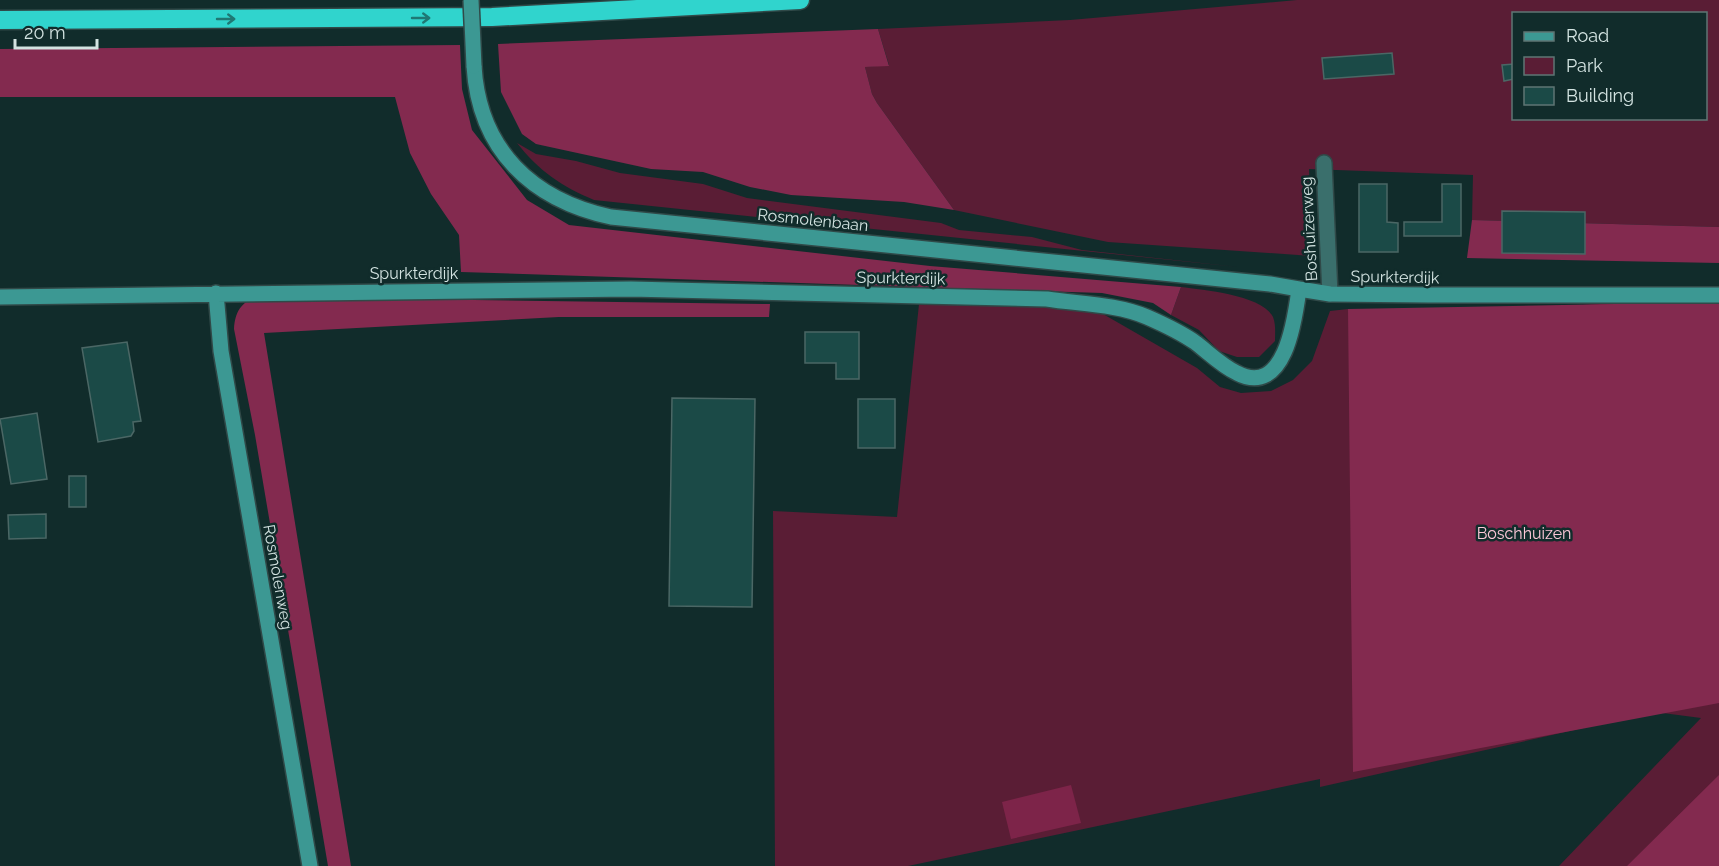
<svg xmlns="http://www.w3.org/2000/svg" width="1719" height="866" viewBox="0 0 1719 866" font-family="Raleway,sans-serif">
	<rect width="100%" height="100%" fill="#112c2b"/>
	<!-- green -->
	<path fill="#5a1d35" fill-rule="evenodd" d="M 1297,0 L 1719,0 L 1719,227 L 1472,220 L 1473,175 L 1309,169 L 1312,256 L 1108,242 L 954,210 L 877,103 L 872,94 L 865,67 L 889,65 L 878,29 L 1070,20 ZM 1514,14 L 1706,14 L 1706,118 L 1514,118 Z
		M 517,143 L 536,154 L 576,161 L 620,173 L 703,184 L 747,198 L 941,223 L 959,230 L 1032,237 L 1082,250 L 1238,267 L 594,200 C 561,186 539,171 517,143 Z
		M 1181,287 C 1204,290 1262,295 1273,317 C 1276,325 1275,333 1275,341 L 1259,357 L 1237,357 L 1219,351 L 1199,330 L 1171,315 Z
		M 1719,298 L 1719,866 L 1559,866 L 1701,718 L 1655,712 L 1320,787 L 1320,779 L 908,866 L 775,866 L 773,511 L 897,517 L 919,304 L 1067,308 L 1103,314 L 1197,368 L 1220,387 L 1241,393 L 1271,391 L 1293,380 L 1312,361 L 1330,311 L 1348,309 L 1349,317 Z"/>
	<!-- forest -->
	<path fill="#832a4f" d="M 878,29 L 889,66 L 865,67 L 872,94 L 877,103 L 954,210 L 904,202 L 791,195 L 750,187 L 703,172 L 651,169 L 536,144 L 522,134 L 501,92 L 498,44 Z
		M 460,45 L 462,89 L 472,130 L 527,200 L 569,225 L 930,266 L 1181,287 L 1171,315 L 1153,303 L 1102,293 L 461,272 L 459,235 L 431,194 L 410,153 L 395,97 L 0,97 L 0,49 Z
		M 1472,220 L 1719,227 L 1719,263 L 1467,258 Z
		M 257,297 L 770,304 L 769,317 L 559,317 L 264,333 L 351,866 L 328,866 L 255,435 L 234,329 C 235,312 241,302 257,297 Z
		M 1719,302 L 1719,703 L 1353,772 L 1348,309 Z
		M 1719,775 L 1719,866 L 1627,866 Z"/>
	<!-- water -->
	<path fill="#7d2449" d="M 1071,785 L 1081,823 L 1011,839 L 1002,802 Z"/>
	<!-- building -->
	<path fill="#1b4a47" stroke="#4b6765" stroke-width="1.5" d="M 1392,53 L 1394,74 L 1324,79 L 1322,58 Z
		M 1514,64 L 1514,79 L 1504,81 L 1502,65 Z
		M 1359,184 L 1387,184 L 1387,222 L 1398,223 L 1398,252 L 1359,252 Z
		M 1442,184 L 1461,184 L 1461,236 L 1404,236 L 1404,222 L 1442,222 Z
		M 1502,211 L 1585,212 L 1585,254 L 1502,253 Z
		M 805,332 L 859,332 L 859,379 L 836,379 L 836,363 L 805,363 Z
		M 127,342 L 141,421 L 133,422 L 134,431 L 131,436 L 98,442 L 82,348 Z
		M 672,398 L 755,399 L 752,607 L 669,606 Z
		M 858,399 L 895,399 L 895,448 L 858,448 Z
		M 37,413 L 47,479 L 11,484 L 0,419 Z
		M 69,476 L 86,476 L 86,507 L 69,507 Z
		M 46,514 L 46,538 L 9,539 L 8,515 Z"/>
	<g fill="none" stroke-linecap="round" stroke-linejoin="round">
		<defs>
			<path id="street" d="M 1324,163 L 1330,294"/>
			<path id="secondary" d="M 474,66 C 479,150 532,200 611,217 L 1270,284 L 1299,289
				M 216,293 L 221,351 L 310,866
				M 0,297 L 631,289 L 1047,299 C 1079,304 1117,304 1147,317 C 1163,324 1182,333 1196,343 C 1209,353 1222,366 1237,373 C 1285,398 1295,319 1299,289 L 1330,294 L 1428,295 L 1719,295"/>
			<path id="highway" d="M 0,20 L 492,17 L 800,0"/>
		</defs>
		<!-- street casing -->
		<use href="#street" stroke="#304948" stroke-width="18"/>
		<!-- secondary casing -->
		<use href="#secondary" stroke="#304948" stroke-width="18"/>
		<!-- highway casing -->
		<use href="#highway" stroke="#304948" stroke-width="21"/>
		<!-- street -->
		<use href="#street" stroke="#3a6f6c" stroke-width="15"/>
		<!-- secondary -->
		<use href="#secondary" stroke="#3c9893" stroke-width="15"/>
		<!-- highway -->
		<use href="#highway" stroke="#30d4cd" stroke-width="18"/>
		<defs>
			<path id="secondary-bridge" d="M 471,0 L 474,66"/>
		</defs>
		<!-- secondary-bridge casing -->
		<use href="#secondary-bridge" stroke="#304948" stroke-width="18" stroke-linecap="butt"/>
		<!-- secondary-bridge -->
		<use href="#secondary-bridge" stroke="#3c9893" stroke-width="15"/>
	</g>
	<!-- one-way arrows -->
	<defs><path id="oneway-shaft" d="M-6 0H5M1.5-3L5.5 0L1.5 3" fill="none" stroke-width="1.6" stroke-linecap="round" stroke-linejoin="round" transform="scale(1.5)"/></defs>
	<g stroke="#1f7874">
		<use href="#oneway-shaft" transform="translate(421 18)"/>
		<use href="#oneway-shaft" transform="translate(226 19)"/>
	</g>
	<g text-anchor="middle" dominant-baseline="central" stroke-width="5" stroke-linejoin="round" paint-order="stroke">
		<!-- street labels -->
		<g font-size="16" fill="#d3e3e1" stroke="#112c2b">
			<text transform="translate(813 220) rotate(6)">Rosmolenbaan</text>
			<text transform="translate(1309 229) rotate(-93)">Boshuizerweg</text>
			<text x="414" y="273">Spurkterdijk</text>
			<text transform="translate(1395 277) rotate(1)">Spurkterdijk</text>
			<text transform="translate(901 278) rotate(1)">Spurkterdijk</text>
			<text transform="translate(278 577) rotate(80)">Rosmolenweg</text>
		</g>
		<!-- park labels -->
		<g font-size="16" fill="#fdc8d8" stroke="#112c2b">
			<text x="1524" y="533">Boschhuizen</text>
		</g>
	</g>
	<!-- legend -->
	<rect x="1512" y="12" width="195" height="108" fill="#112c2b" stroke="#5f7574" stroke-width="1.5"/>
	<rect x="1524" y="32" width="30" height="9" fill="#3c9893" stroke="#5f7574" stroke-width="1.5"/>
	<text x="1566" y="42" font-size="18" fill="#d3e3e1">Road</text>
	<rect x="1524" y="57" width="30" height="18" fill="#5a1d35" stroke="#5f7574" stroke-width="1.5"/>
	<text x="1566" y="72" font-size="18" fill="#d3e3e1">Park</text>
	<rect x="1524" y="87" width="30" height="18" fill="#1b4a47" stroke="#5f7574" stroke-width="1.5"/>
	<text x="1566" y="102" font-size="18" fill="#d3e3e1">Building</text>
	<!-- scale -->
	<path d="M15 39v9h82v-9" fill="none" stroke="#d3e3e1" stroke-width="3"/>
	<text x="24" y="39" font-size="18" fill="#d3e3e1" stroke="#112c2b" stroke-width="4.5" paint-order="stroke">20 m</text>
</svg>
